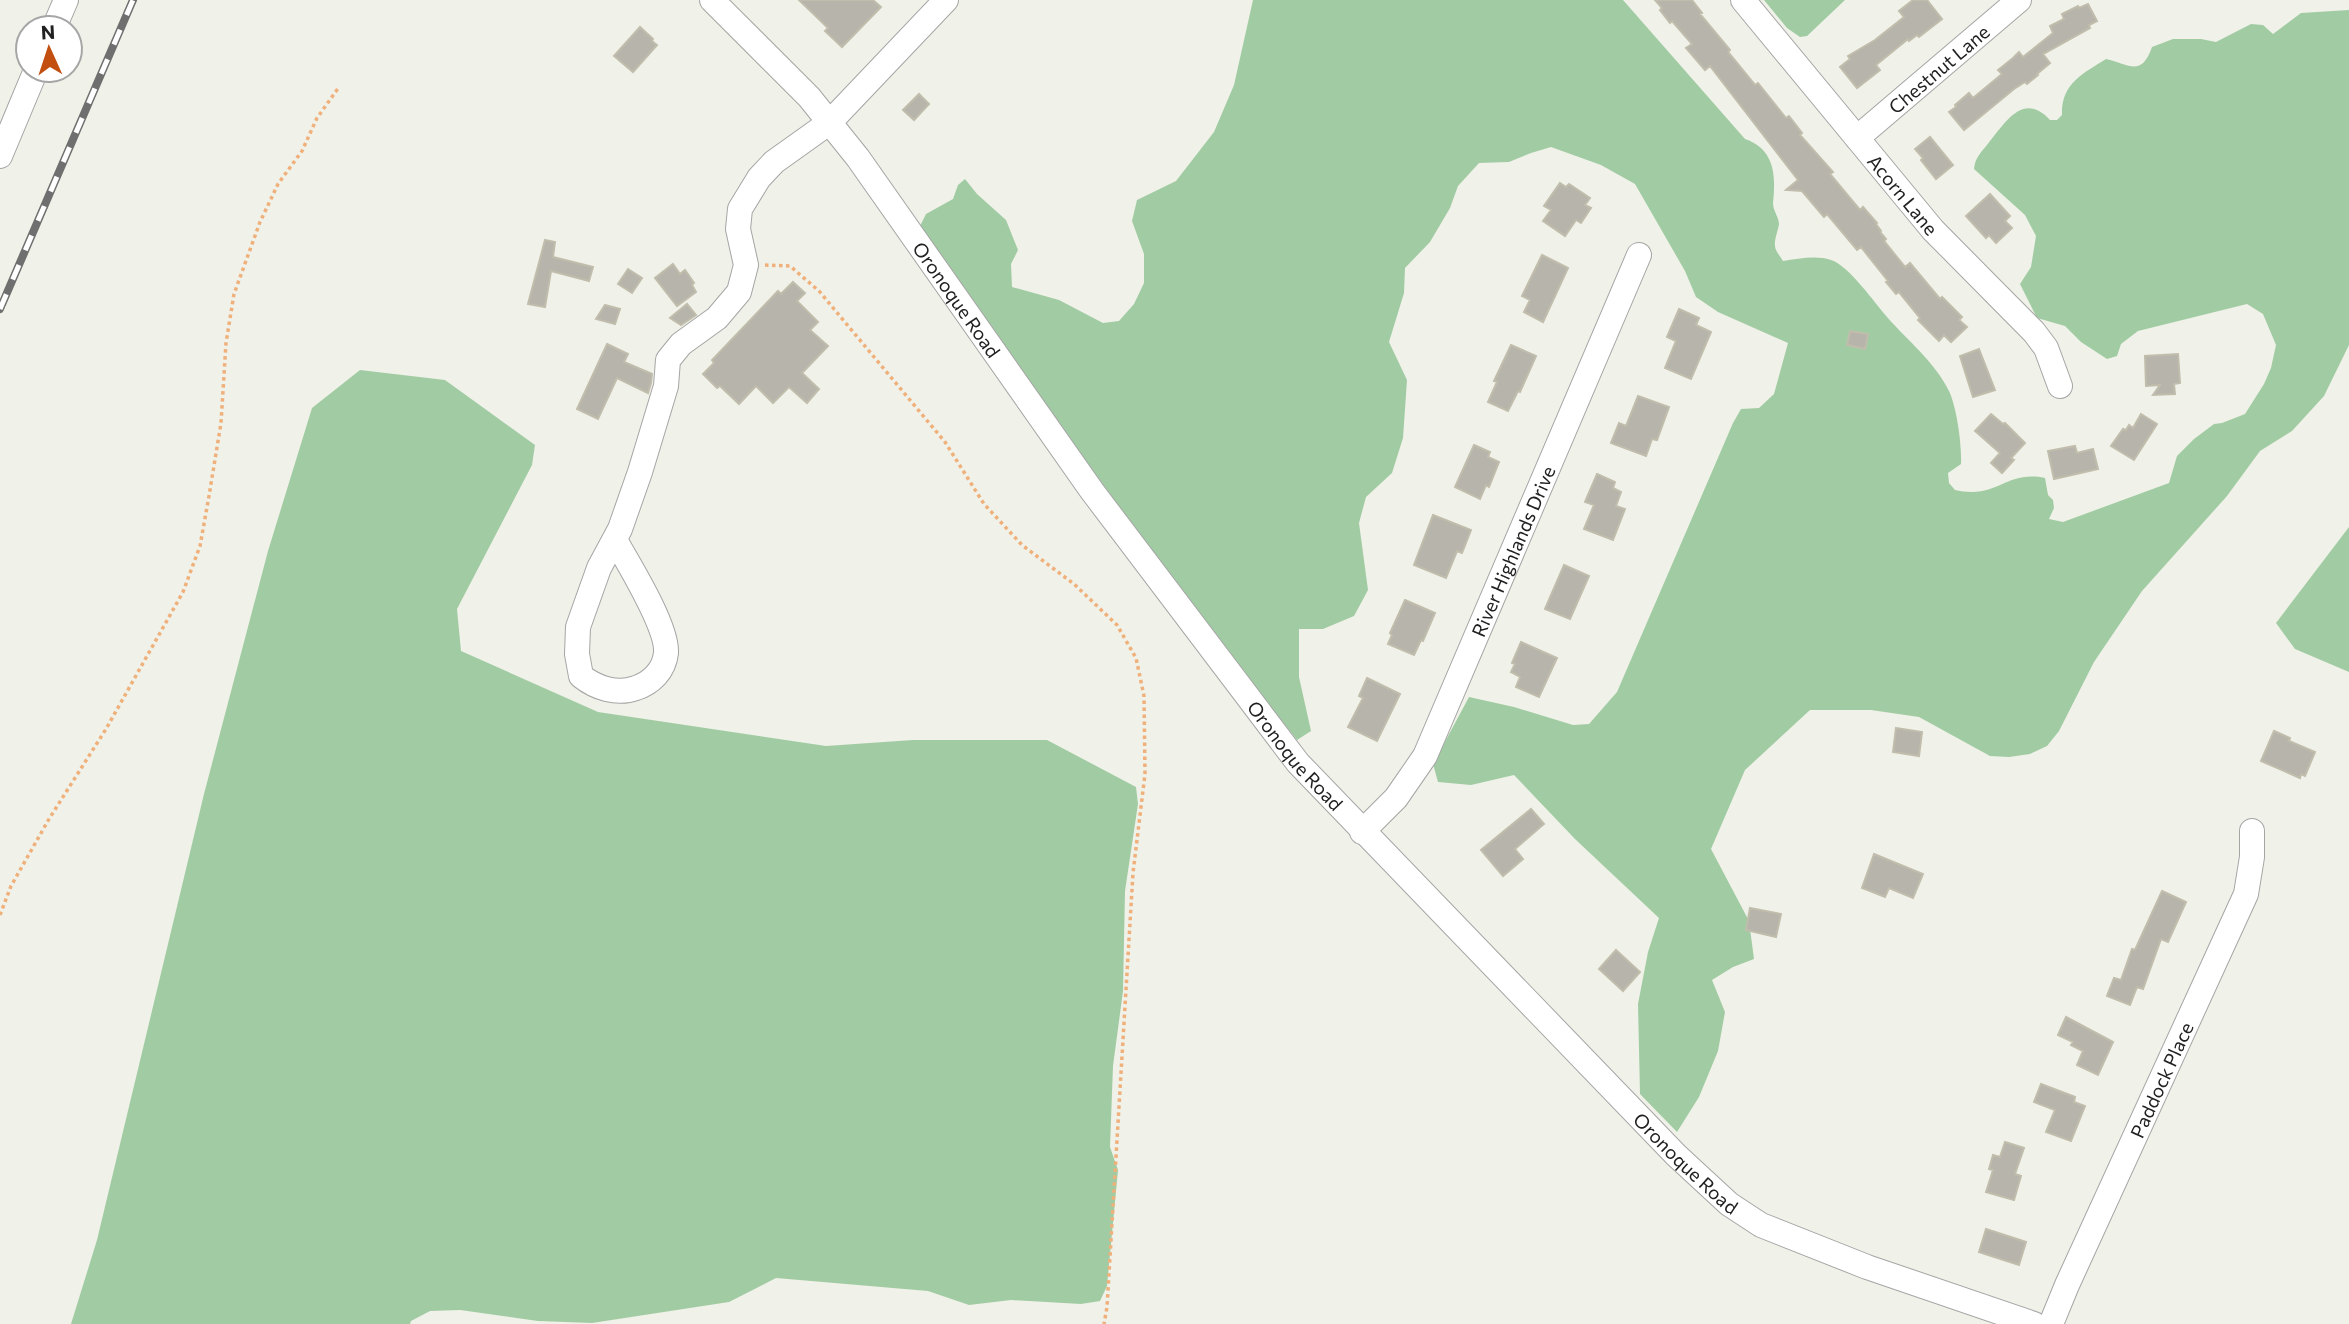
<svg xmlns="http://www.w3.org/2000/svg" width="2349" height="1324" viewBox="0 0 2349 1324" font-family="Commissioner,sans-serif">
	<rect width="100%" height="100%" fill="#f0f1e8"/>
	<!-- forest -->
	<path fill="#a1cca3" d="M 1253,0 L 1623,0 L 1745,139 C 1775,149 1776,176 1773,203 C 1773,211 1779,217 1779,224 C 1778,231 1774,240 1775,246 C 1775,251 1781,257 1783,261 C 1798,259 1816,255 1831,260 C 1848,265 1875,303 1887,317 C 1908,341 1934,361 1949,391 C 1957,408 1962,446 1961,464 L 1948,473 L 1949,483 L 1955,490 C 1960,491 1966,492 1972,492 C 2001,492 2010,471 2045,478 L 2048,495 L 2053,500 L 2054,508 L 2049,519 L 2063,522 L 2169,483 L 2177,456 L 2194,439 L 2214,424 L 2222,423 L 2245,414 L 2264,384 L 2271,368 L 2276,345 L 2263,314 L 2247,304 L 2138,331 L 2121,344 L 2117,356 L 2107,359 L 2081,342 L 2065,326 L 2037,318 L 2020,284 L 2031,267 L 2036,236 L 2025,215 L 1974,169 C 1975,156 1983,151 1990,141 C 2007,120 2024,92 2050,120 L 2057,120 L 2062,115 C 2061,84 2082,74 2106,59 C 2129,64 2141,78 2152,47 L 2173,39 L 2201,39 L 2216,42 L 2251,24 L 2263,25 L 2273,34 L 2301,13 L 2349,10 L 2349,345 L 2324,396 L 2292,431 L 2260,451 L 2227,496 L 2142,591 L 2094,662 L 2059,731 L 2047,746 L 2030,754 L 2009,757 L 1990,756 L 1919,717 L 1871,710 L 1810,710 L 1745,770 L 1711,849 L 1749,921 L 1754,959 L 1733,967 L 1712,980 L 1725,1012 L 1718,1051 L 1699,1097 L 1677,1132 L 1640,1094 L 1638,1004 L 1648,952 L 1659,918 L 1575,839 L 1514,775 L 1471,785 L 1438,782 L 1433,764 L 1469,697 L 1514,707 L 1573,725 L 1589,724 L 1617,692 L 1733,423 L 1741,409 L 1759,408 L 1774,394 L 1788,343 L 1718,312 L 1696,297 L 1685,271 L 1635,184 L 1601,165 L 1551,147 L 1531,153 L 1509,162 L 1479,163 L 1458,186 L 1450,208 L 1430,242 L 1405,268 L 1404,293 L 1389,342 L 1407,380 L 1403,438 L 1392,473 L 1366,497 L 1359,523 L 1368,590 L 1354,616 L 1323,629 L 1299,629 L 1299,677 L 1311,731 L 1297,740 L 1177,588 L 919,228 L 926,214 L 953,199 L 958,185 L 965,179 L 977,194 L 1006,220 L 1018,250 L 1011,264 L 1012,287 L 1059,300 L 1103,323 L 1119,321 L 1134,304 L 1144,283 L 1144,254 L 1132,221 L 1137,200 L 1176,181 L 1214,132 L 1234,85 Z
		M 1764,0 L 1845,0 L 1807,36 L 1800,37 L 1787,28 Z
		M 360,370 L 445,380 L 535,445 L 532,465 L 457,609 L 461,651 L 598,712 L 826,746 L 913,740 L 1047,740 L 1136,787 L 1138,804 L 1125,891 L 1123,991 L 1113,1066 L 1110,1147 L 1118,1170 L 1107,1286 L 1100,1301 L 1081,1304 L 1011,1300 L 969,1305 L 928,1291 L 776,1278 L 729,1302 L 592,1323 L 538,1321 L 460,1310 L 430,1311 L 411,1321 L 410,1324 L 71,1324 L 97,1240 L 204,794 L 268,551 L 312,408 Z
		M 2349,527 L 2349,672 L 2295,649 L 2276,623 Z"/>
	<!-- building -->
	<path fill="#b6b4ab" stroke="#c1bdac" stroke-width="2" d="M 799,0 L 873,0 L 881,7 L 842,47 L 825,31 L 828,28 Z
		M 1655,0 L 1692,0 L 1702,13 L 1700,14 L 1730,50 L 1728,52 L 1755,85 L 1758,83 L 1786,118 L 1789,116 L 1802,133 L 1800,135 L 1833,172 L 1830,174 L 1860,210 L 1863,207 L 1877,223 L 1876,224 L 1881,231 L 1880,232 L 1886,239 L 1884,241 L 1905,267 L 1910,263 L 1940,299 L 1942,297 L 1962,317 L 1959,320 L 1967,327 L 1951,342 L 1944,335 L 1939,341 L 1918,320 L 1920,318 L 1899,292 L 1896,294 L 1886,282 L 1888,281 L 1861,247 L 1857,250 L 1827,214 L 1824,217 L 1802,191 L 1786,190 L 1798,180 L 1710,66 L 1705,70 L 1686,48 L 1692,44 L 1672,21 L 1670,23 L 1660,10 L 1662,8 Z
		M 1913,0 L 1927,0 L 1942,19 L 1919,37 L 1917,35 L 1909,41 L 1908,39 L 1876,65 L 1880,70 L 1857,88 L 1840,67 L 1850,59 L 1848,56 L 1875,40 L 1904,17 L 1899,11 Z
		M 2088,4 L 2097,21 L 2089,25 L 2090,28 L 2043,54 L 2050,63 L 2037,74 L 2038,75 L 2027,84 L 2025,82 L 2014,89 L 1964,130 L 1949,112 L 1956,107 L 1955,105 L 1969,93 L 1973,98 L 2002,74 L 1998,70 L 2013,58 L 2019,52 L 2023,57 L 2053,33 L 2050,26 L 2064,19 L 2062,14 L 2078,6 L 2079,8 Z
		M 640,27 L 653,39 L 652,41 L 657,45 L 633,72 L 614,56 Z
		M 919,94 L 929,104 L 914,120 L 903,110 Z
		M 1930,137 L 1953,165 L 1936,179 L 1921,160 L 1923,158 L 1915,149 Z
		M 1560,183 L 1566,187 L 1569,184 L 1590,198 L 1585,205 L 1591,208 L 1581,223 L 1576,220 L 1565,236 L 1543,221 L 1551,210 L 1544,206 Z
		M 1990,194 L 2010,216 L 2005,221 L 2012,228 L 1996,243 L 1989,235 L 1986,238 L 1966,216 Z
		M 545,240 L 555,242 L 553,257 L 593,267 L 589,281 L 551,271 L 545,307 L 528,304 Z
		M 1542,255 L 1568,268 L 1543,322 L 1524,312 L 1530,300 L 1522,296 Z
		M 673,264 L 680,274 L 685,270 L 694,283 L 692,285 L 696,292 L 677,306 L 655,278 Z
		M 628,269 L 642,278 L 632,293 L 618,284 Z
		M 793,282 L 805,293 L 797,301 L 818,322 L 810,330 L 828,346 L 802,373 L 819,389 L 807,403 L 789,387 L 773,403 L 756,386 L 739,404 L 720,386 L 717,388 L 703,374 L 714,363 L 712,360 L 778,291 L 781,294 Z
		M 687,304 L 696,315 L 681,325 L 670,318 Z
		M 605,305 L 620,309 L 615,324 L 596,319 Z
		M 1679,309 L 1699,318 L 1696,325 L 1711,332 L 1691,379 L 1665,368 L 1676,341 L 1667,337 Z
		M 1850,331 L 1868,334 L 1865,349 L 1847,345 Z
		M 607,344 L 628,354 L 624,362 L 652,374 L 651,383 L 648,393 L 617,378 L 598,419 L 577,409 Z
		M 1511,345 L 1536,356 L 1520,392 L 1518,391 L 1508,411 L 1488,402 L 1497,382 L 1494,381 Z
		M 1979,349 L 1995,390 L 1973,397 L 1960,356 Z
		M 2178,354 L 2180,383 L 2174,384 L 2175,394 L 2153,395 L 2160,385 L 2146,386 L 2145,356 Z
		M 1638,396 L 1669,407 L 1657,440 L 1652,439 L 1646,456 L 1611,443 L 1619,423 L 1626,426 Z
		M 1991,414 L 2003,424 L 2005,423 L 2025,443 L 2011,458 L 2014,460 L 2002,473 L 1991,463 L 2000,453 L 1975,431 Z
		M 2141,414 L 2157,424 L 2134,460 L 2111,446 L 2123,429 L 2126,430 L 2129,425 L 2133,428 Z
		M 1474,445 L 1490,452 L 1488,457 L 1499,462 L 1489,487 L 1486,485 L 1480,499 L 1455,487 Z
		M 2075,446 L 2077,453 L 2093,449 L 2098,469 L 2054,479 L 2048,451 Z
		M 1597,474 L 1615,482 L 1613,488 L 1621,492 L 1616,506 L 1625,509 L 1613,540 L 1584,529 L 1594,505 L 1585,502 Z
		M 1433,515 L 1471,530 L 1462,553 L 1457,551 L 1446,578 L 1414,565 Z
		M 1564,565 L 1589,576 L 1570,619 L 1545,609 Z
		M 1405,600 L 1435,613 L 1423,641 L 1421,640 L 1414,655 L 1388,644 L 1392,635 L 1390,633 Z
		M 1521,642 L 1557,658 L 1539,697 L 1516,687 L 1520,677 L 1511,672 L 1515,664 L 1512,663 Z
		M 1367,678 L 1400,694 L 1377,741 L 1348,727 L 1363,698 L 1359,696 Z
		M 1896,728 L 1922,732 L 1919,756 L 1893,752 Z
		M 2274,731 L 2290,738 L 2289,741 L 2315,752 L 2305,776 L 2301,774 L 2300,778 L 2261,761 Z
		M 1531,809 L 1544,824 L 1515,849 L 1523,859 L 1503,876 L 1481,850 Z
		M 1874,854 L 1923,874 L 1913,898 L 1889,888 L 1885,897 L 1862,888 Z
		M 2162,891 L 2186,902 L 2168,942 L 2161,939 L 2143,989 L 2137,987 L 2130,1005 L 2107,996 L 2114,978 L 2121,980 L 2132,949 L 2135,950 Z
		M 1750,908 L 1781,914 L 1776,937 L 1746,930 Z
		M 1616,950 L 1640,972 L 1623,991 L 1599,969 Z
		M 2066,1017 L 2113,1042 L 2098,1075 L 2077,1065 L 2083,1051 L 2071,1045 L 2073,1042 L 2058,1035 Z
		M 2041,1084 L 2075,1097 L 2074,1102 L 2085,1106 L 2071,1141 L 2046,1132 L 2055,1110 L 2034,1102 Z
		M 2005,1142 L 2024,1148 L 2015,1174 L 2021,1176 L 2014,1200 L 1986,1192 L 1993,1170 L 1989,1169 L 1993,1155 L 2000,1157 Z
		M 1986,1229 L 2026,1242 L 2019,1265 L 1979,1252 Z"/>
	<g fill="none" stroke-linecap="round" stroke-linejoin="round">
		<defs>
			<g id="minor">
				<path id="s1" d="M 712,0 L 809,97 L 858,158 L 1092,491 L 1298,763 L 1676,1155 L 1729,1204 L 1761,1225 L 1867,1267 L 2034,1324"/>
				<path id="s2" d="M 1743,0 L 1933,230 L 2034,332 L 2046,348 L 2060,386"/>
				<path d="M 54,28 L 66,0"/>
				<path id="s3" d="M 1857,138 L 2019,0"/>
				<path d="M 0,156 L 36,70"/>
				<path d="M 615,540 C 628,563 668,627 666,653 C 664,671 651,683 636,688 C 617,695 596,688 581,676 L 577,654 L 578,627 L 599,568 L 620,529 L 640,472 L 666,386 L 668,360 L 681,344 L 717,318 L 739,292 L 746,265 L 738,229 L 740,209 L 759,178 L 774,162 L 830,122 L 946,0"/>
				<path id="s4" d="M 1362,832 L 1396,798 L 1425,756 L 1639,255"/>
				<path id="s5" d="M 2051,1324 L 2067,1285 L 2246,894 L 2252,857 L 2252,831"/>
			</g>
		</defs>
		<!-- minor casing -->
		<use href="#minor" stroke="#a5a5a5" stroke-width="26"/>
		<!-- path -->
		<path stroke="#efb07b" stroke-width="3.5" stroke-dasharray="3.5 3.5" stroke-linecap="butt" d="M 765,265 L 790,266 L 819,291 L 945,442 L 984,504 L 1022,545 L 1074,584 L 1117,625 L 1136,658 L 1144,696 L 1145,774 L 1133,873 L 1107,1307 L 1104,1324
			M 0,915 L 11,886 L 49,819 L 106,729 L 183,592 L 200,546 L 209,496 L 221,423 L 226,343 L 234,294 L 260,222 L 278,184 L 302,151 L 317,118 L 339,87"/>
		<!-- minor -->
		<use href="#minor" stroke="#fff" stroke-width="24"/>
		<defs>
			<path id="rail" d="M 0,309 L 133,0"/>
		</defs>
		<!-- rail casing -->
		<use href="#rail" stroke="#6f6f6f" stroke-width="8"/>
		<!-- rail -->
		<use href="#rail" stroke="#fff" stroke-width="5" stroke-dasharray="16" stroke-linecap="butt"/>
	</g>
	<g text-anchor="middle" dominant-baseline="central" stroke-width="5" stroke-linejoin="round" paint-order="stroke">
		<!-- street labels -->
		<g font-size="19" fill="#212121" stroke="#fff">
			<text stroke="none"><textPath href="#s3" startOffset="107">Chestnut Lane</textPath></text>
			<text stroke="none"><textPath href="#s2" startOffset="252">Acorn Lane</textPath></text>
			<text stroke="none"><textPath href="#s1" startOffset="388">Oronoque Road</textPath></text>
			<text stroke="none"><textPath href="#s4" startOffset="322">River Highlands Drive</textPath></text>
			<text stroke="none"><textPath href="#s1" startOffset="956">Oronoque Road</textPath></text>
			<text stroke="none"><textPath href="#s5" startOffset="268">Paddock Place</textPath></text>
			<text stroke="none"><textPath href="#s1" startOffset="1521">Oronoque Road</textPath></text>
		</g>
	</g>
	<!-- north arrow -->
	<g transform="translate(49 49) rotate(357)"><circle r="33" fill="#ffffff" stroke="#a6a6a6" stroke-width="2"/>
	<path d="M0-5L12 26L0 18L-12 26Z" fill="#c24f10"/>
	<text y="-10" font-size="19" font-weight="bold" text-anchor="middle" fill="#212121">N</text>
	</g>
</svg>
